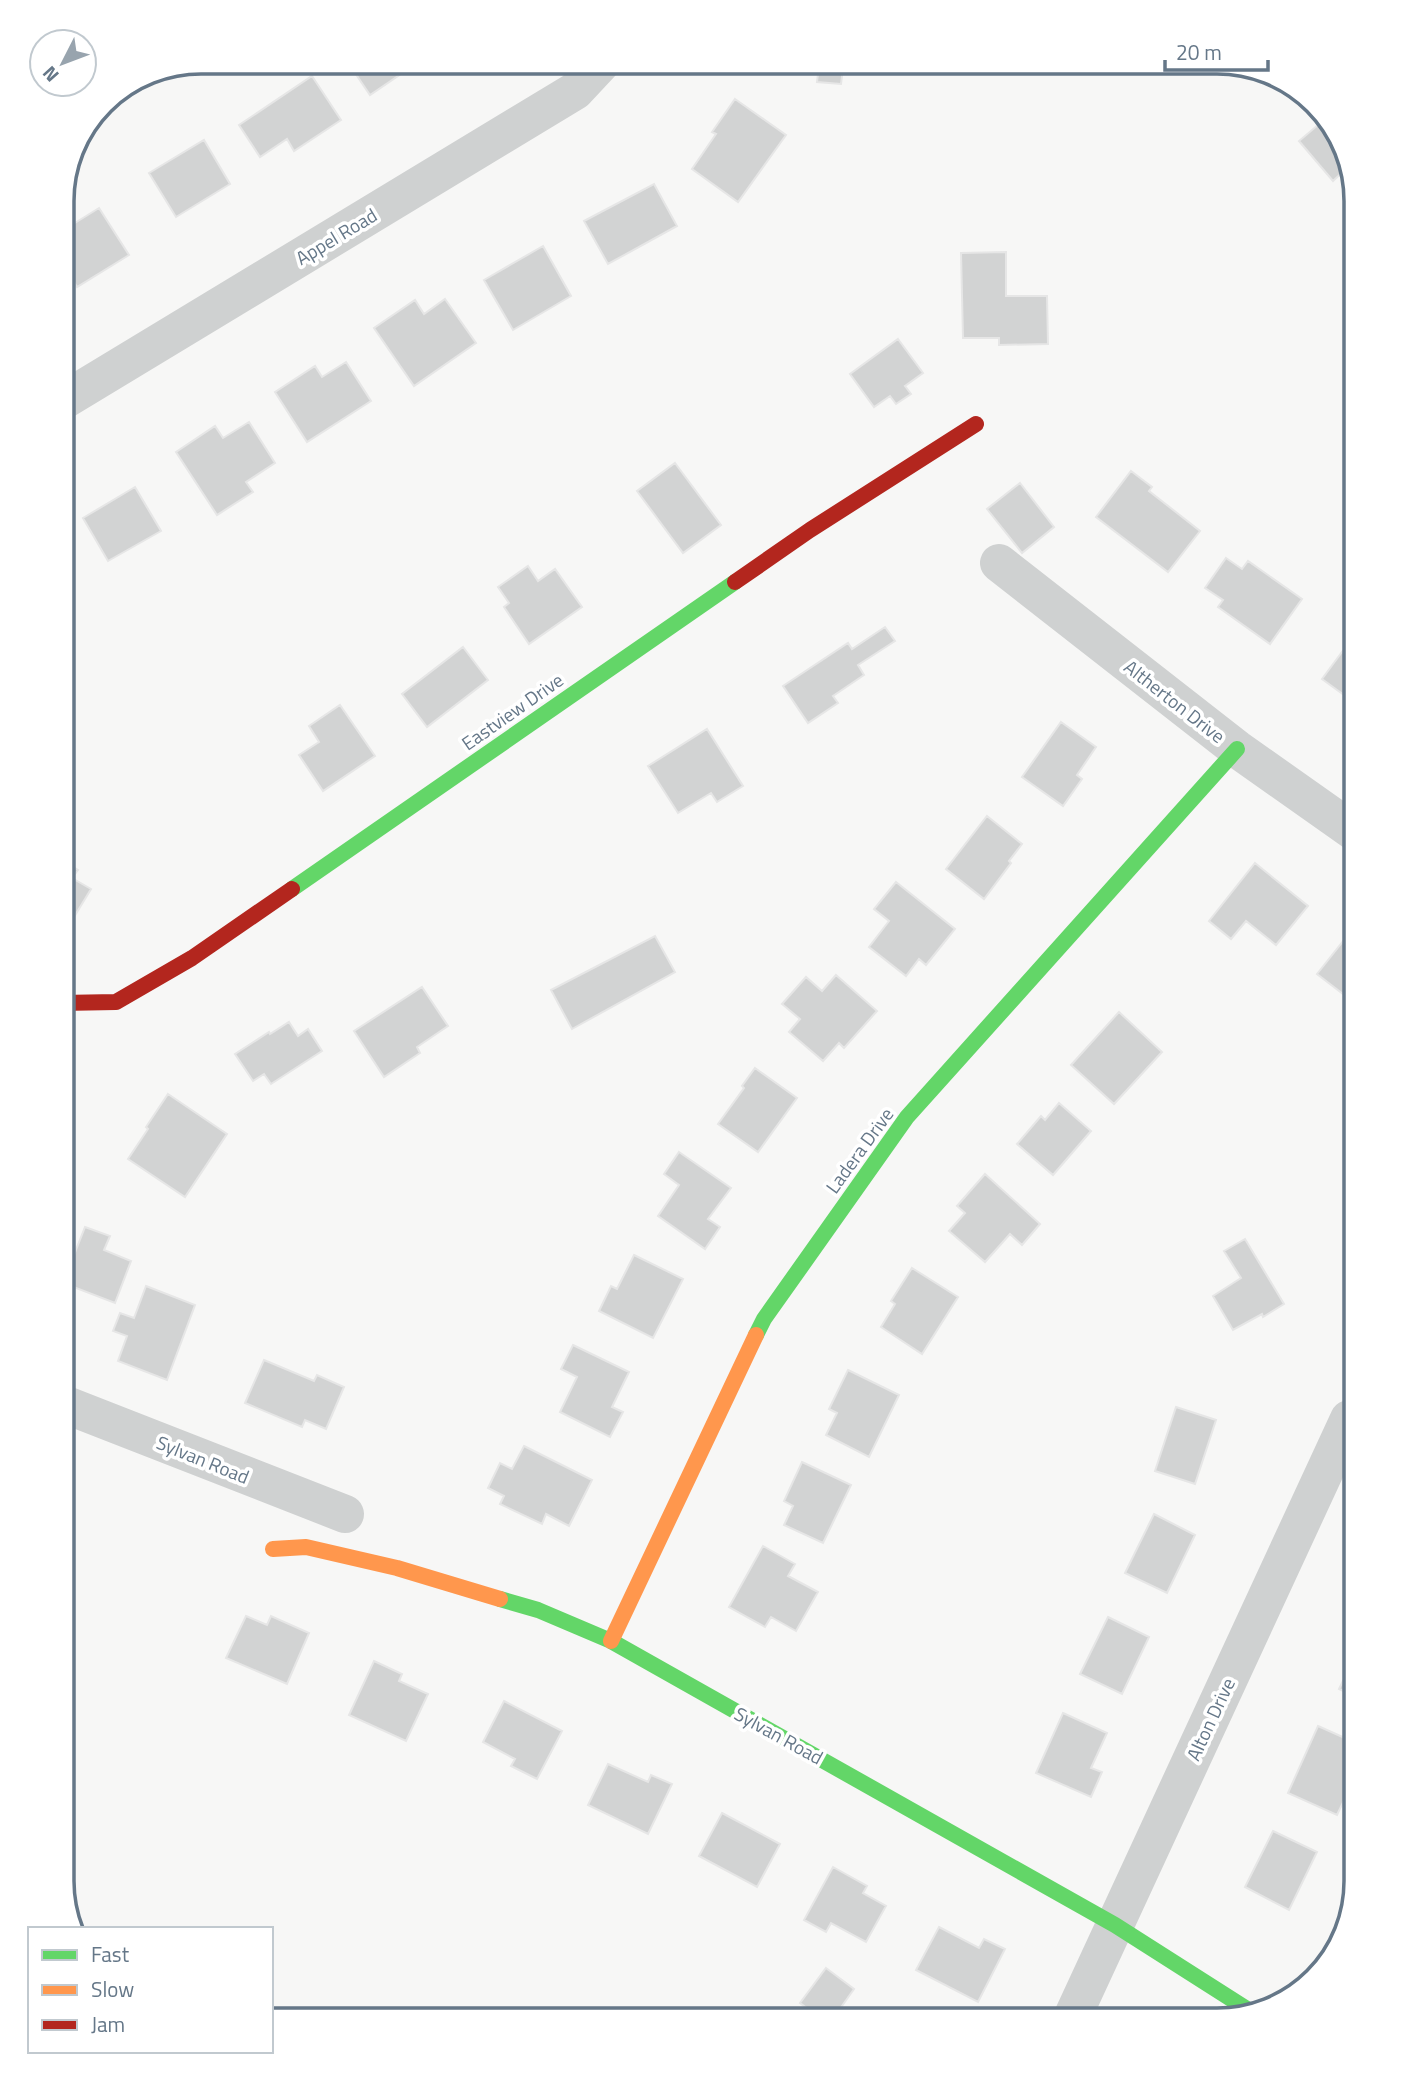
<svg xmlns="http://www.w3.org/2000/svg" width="1417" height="2081" viewBox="0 0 1417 2081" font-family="'Titillium Web',sans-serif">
	<rect width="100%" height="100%" fill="#f7f7f6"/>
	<!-- building -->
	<path fill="#d2d3d3" stroke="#e6e6e6" stroke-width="2" d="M 347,61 L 420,61 L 370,95 Z
		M 769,61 L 844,61 L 841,84 L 817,82 L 818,74 L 769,69 Z
		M 312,76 L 341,120 L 294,151 L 287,139 L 260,157 L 239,125 Z
		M 735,99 L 786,135 L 738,202 L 692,169 L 716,134 L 712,132 Z
		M 1325,119 L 1337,131 L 1347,168 L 1333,181 L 1299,141 Z
		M 204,140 L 230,184 L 176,217 L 149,173 Z
		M 654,184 L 677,226 L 608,264 L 584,221 Z
		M 99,208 L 129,255 L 77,287 L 62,262 L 62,231 Z
		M 543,246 L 571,296 L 513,330 L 484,280 Z
		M 1006,252 L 1006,296 L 1047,296 L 1048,344 L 999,345 L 999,338 L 963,338 L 961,253 Z
		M 445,299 L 476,343 L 414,386 L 374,328 L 415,300 L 424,314 Z
		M 898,339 L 923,373 L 905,386 L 911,394 L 896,404 L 890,396 L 874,407 L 850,374 Z
		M 346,362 L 371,401 L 307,442 L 275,392 L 315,366 L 322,377 Z
		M 249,422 L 275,463 L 246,482 L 253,492 L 217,515 L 176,452 L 215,426 L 223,438 Z
		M 675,463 L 721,525 L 683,553 L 637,491 Z
		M 1131,471 L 1152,487 L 1149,491 L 1200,531 L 1168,572 L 1096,517 Z
		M 1020,483 L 1054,527 L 1022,553 L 987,509 Z
		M 135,487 L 161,531 L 108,561 L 83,518 Z
		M 1226,558 L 1242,569 L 1248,561 L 1302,599 L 1270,644 L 1218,607 L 1223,600 L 1205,588 Z
		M 528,566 L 538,581 L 555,569 L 582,607 L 529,644 L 504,607 L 509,603 L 498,587 Z
		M 885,627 L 895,641 L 858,665 L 864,675 L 833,696 L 838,703 L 808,723 L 783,686 L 848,643 L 852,649 Z
		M 1356,633 L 1356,702 L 1355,703 L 1322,679 Z
		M 463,647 L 488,680 L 427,727 L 402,694 Z
		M 340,705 L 375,756 L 323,791 L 299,755 L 319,742 L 309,726 Z
		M 1061,722 L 1096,747 L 1077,775 L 1082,779 L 1063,806 L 1022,777 Z
		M 707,729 L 743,786 L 717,802 L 711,793 L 678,813 L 648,766 Z
		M 987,816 L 1022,844 L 1009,861 L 1011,863 L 984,899 L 946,869 Z
		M 61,859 L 78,870 L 72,878 L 91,889 L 71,922 L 61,917 Z
		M 1255,863 L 1308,906 L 1276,945 L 1246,921 L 1231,939 L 1209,921 Z
		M 896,882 L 955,929 L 926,965 L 919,959 L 906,976 L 869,947 L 889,921 L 874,909 Z
		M 1352,930 L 1356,933 L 1356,1004 L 1317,974 Z
		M 655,936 L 675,972 L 572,1029 L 551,990 Z
		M 836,975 L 877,1011 L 844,1048 L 839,1043 L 823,1061 L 789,1032 L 800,1019 L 782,1004 L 806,977 L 822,991 Z
		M 422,987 L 448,1026 L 417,1047 L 420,1053 L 384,1077 L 354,1031 Z
		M 1119,1012 L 1162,1052 L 1114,1104 L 1071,1065 Z
		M 289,1022 L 298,1036 L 308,1029 L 322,1051 L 271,1084 L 264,1074 L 253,1081 L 235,1054 L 269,1032 L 270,1034 Z
		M 755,1068 L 797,1098 L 758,1152 L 718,1124 L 744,1088 L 742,1086 Z
		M 168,1094 L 227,1134 L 185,1197 L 128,1159 L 148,1129 L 146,1127 Z
		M 1059,1103 L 1091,1131 L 1053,1175 L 1017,1144 L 1041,1116 L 1045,1120 Z
		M 679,1152 L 731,1188 L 708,1219 L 720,1227 L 705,1249 L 658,1216 L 679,1185 L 664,1174 Z
		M 985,1174 L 1040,1224 L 1022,1245 L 1010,1234 L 985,1262 L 949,1231 L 965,1213 L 957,1206 Z
		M 85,1227 L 110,1236 L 104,1250 L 131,1261 L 115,1303 L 63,1283 Z
		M 1245,1239 L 1284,1304 L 1263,1317 L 1262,1314 L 1233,1330 L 1213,1296 L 1241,1278 L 1224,1251 Z
		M 634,1255 L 683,1279 L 653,1338 L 599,1311 L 611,1286 L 617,1289 Z
		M 912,1268 L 958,1297 L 922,1354 L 881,1327 L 895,1304 L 891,1301 Z
		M 146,1286 L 195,1305 L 167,1380 L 118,1361 L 127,1336 L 113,1331 L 120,1313 L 134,1318 Z
		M 573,1345 L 629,1372 L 612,1407 L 623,1412 L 610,1437 L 560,1412 L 577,1377 L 561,1369 Z
		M 264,1360 L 314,1381 L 317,1375 L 344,1387 L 326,1429 L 305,1420 L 302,1427 L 245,1403 Z
		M 848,1370 L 899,1395 L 869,1457 L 826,1435 L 837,1413 L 829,1409 Z
		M 1176,1407 L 1216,1420 L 1195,1484 L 1155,1471 Z
		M 524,1446 L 592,1480 L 569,1526 L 546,1514 L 542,1524 L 500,1504 L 504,1496 L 488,1488 L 500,1463 L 512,1469 Z
		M 802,1462 L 851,1485 L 823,1543 L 784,1525 L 793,1506 L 784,1501 Z
		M 1154,1514 L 1195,1535 L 1167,1593 L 1125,1573 Z
		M 763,1546 L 795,1564 L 788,1576 L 818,1592 L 796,1631 L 771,1617 L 765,1627 L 729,1607 Z
		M 246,1616 L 267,1625 L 271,1616 L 309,1633 L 287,1684 L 226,1658 Z
		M 1108,1617 L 1149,1637 L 1122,1694 L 1080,1674 Z
		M 1356,1654 L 1356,1697 L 1339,1689 Z
		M 374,1661 L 402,1674 L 399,1681 L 428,1694 L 406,1741 L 349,1715 Z
		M 504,1701 L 562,1731 L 537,1779 L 511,1766 L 515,1759 L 483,1742 Z
		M 1063,1713 L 1107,1733 L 1091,1768 L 1102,1772 L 1091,1797 L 1036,1773 Z
		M 1318,1726 L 1356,1743 L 1356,1775 L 1337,1815 L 1288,1793 Z
		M 608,1764 L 648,1782 L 651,1775 L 672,1784 L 648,1834 L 588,1805 Z
		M 722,1813 L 780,1844 L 757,1887 L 699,1856 Z
		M 1273,1831 L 1317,1852 L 1289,1910 L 1245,1887 Z
		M 833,1867 L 867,1886 L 863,1893 L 886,1906 L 866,1942 L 831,1923 L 826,1932 L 804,1920 Z
		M 939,1927 L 979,1948 L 984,1939 L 1005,1949 L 978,2002 L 916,1970 Z
		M 826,1968 L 854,1989 L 832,2020 L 823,2020 L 800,2003 Z"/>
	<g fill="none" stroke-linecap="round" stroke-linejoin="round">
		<!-- street -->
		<path stroke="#cfd1d1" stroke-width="38" d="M 61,402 L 575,91 L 603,61
			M 999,563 L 1237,749 L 1356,833
			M 61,1403 L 345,1514
			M 1071,2020 L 1349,1419"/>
		<!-- fast -->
		<path stroke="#63d668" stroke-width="16" d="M 292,889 L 735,582
			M 756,1335 L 764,1319 L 907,1117 L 1237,749
			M 500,1599 L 538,1610 L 611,1641 L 1115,1925 L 1250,2011"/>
		<!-- slow -->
		<path stroke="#ff974d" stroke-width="16" d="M 273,1549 L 306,1547 L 397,1568 L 500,1599
			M 611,1641 L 756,1335"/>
		<!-- jam -->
		<path stroke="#b3261e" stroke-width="16" d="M 735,582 L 810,530 L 976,424
			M 61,1003 L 116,1002 L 192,958 L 292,889"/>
	</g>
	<g text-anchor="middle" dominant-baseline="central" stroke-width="7" stroke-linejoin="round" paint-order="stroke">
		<!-- street labels -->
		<g font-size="19" fill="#657788" stroke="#fff">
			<text transform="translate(336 236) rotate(-31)">Appel Road</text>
			<text transform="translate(1175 701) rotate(38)">Altherton Drive</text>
			<text transform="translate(512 711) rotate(-35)">Eastview Drive</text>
			<text transform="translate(859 1150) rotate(-54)">Ladera Drive</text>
			<text transform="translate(203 1459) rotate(22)">Sylvan Road</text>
			<text transform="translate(1210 1719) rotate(-65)">Alton Drive</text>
			<text transform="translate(779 1735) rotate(29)">Sylvan Road</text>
		</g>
	</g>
	<!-- crop -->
	<path d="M0 0H1417V2081H0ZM201 74H1217A127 127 0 0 1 1344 201V1881A127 127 0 0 1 1217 2008H201A127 127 0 0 1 74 1881V201A127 127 0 0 1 201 74Z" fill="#fff" fill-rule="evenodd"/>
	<path fill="none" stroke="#657788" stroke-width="3.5" d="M201 74H1217A127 127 0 0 1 1344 201V1881A127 127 0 0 1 1217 2008H201A127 127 0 0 1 74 1881V201A127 127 0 0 1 201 74Z"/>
	<!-- legend -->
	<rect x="28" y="1927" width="245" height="126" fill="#ffffff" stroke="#c1c9cf" stroke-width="2"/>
	<rect x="42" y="1950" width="35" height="10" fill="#63d668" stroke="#c1c9cf" stroke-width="2"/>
	<text x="91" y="1962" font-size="21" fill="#657788">Fast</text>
	<rect x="42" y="1985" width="35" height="10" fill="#ff974d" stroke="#c1c9cf" stroke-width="2"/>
	<text x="91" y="1997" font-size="21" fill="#657788">Slow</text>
	<rect x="42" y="2020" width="35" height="10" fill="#b3261e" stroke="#c1c9cf" stroke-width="2"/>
	<text x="91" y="2032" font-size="21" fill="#657788">Jam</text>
	<!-- north arrow -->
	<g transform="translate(63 63) rotate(228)"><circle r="33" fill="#ffffff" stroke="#c1c9cf" stroke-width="2"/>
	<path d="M0-5L12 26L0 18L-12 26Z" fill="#98a4ae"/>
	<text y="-10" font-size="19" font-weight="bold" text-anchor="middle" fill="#657788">N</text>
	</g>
	<!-- scale -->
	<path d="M1165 60v10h103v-10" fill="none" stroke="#657788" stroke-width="3.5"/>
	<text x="1176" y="60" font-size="21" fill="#657788" stroke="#ffffff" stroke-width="5" paint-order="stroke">20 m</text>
</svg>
